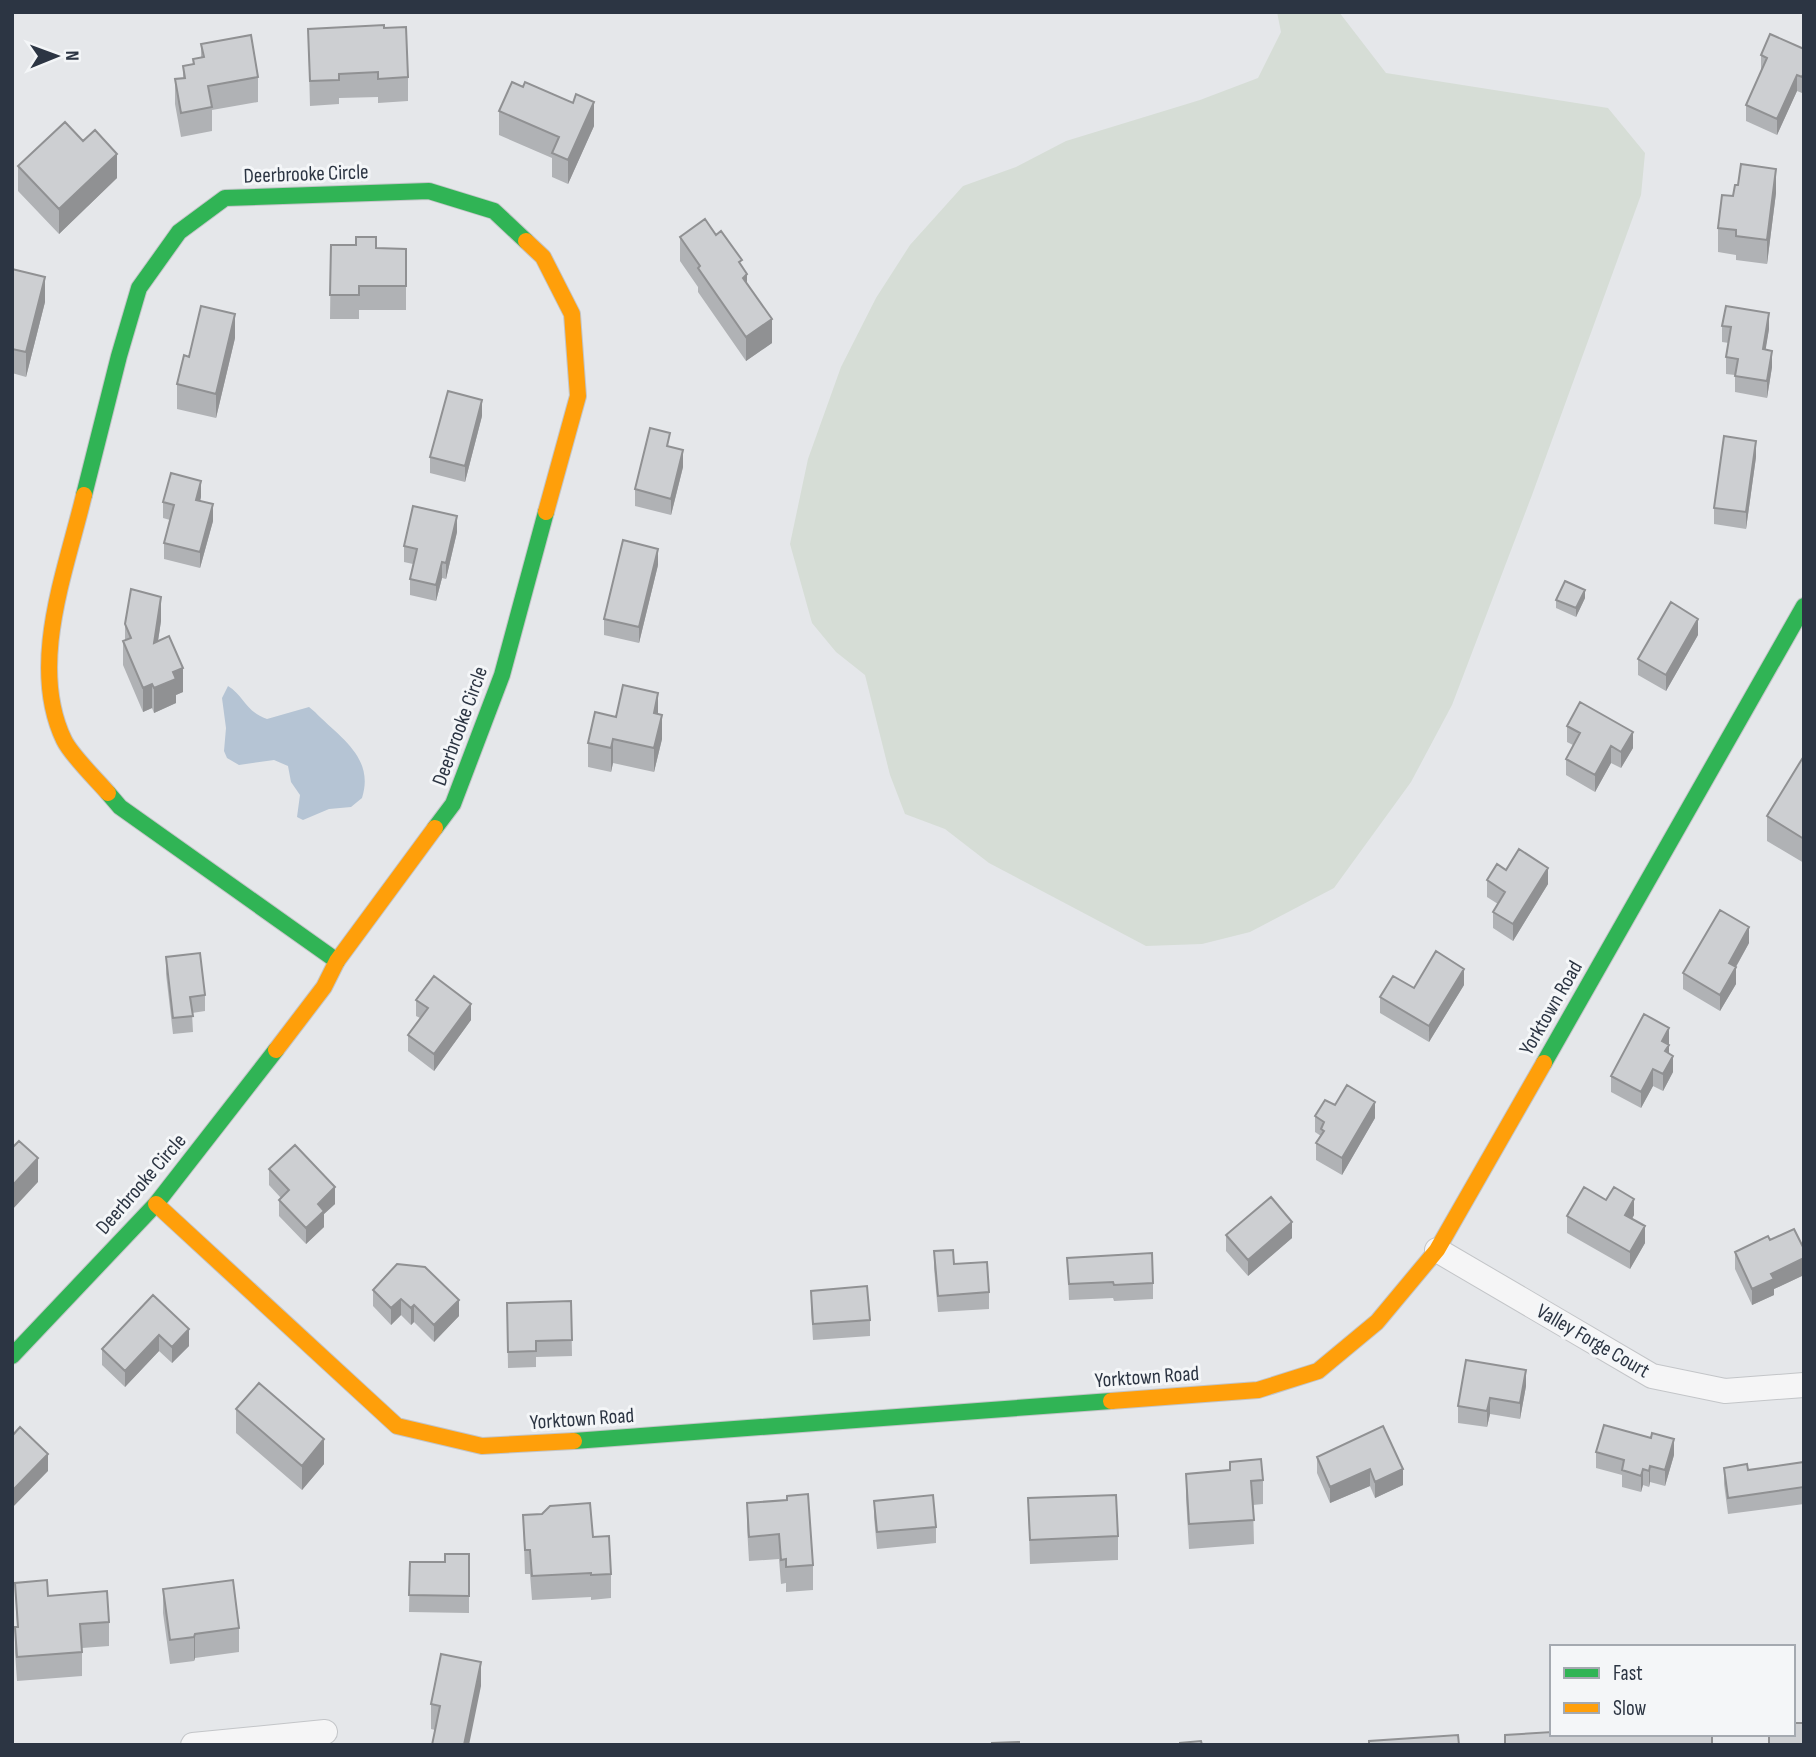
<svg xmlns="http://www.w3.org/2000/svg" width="1816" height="1757" viewBox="0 0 1816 1757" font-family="'Sofia Sans Condensed',sans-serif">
	<rect width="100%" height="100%" fill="#e5e7ea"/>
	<!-- green -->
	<path fill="#d6ddd6" d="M 1277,12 L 1339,12 L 1386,73 L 1608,108 L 1645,153 L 1641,195 L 1532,495 L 1452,705 L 1411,782 L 1334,888 L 1250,932 L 1202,944 L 1146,946 L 989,863 L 945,829 L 905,814 L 890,775 L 865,675 L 836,652 L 812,623 L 790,544 L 808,459 L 841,367 L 876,298 L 910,245 L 963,186 L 1016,167 L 1066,141 L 1200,100 L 1258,78 L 1281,32 Z"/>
	<!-- water -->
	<path fill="#b5c4d4" d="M 228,686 C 244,696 246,712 267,719 L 309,707 L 315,712 C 339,737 375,757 362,798 L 351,807 L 329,809 L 303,820 L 297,817 L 300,795 L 291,782 L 288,766 L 274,760 L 239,765 L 227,758 L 224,751 L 226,728 L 222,698 Z"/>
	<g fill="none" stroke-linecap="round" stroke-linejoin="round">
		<defs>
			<path id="street" d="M 1437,1250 L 1652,1376 L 1725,1391 L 1804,1385
				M 193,1745 L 325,1732"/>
			<path id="fast" d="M 84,495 L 119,356 L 139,288 L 179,232 L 225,198 L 429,191 L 494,211 L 526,241
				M 108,793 L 120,807 L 337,961
				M 435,828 L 453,804 L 502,675 L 546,512
				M 1544,1063 L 1804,606
				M 12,1356 L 156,1204 L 276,1050
				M 574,1441 L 1111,1401"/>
			<path id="slow" d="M 526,241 L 543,257 L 572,314 L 578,396 L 546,512
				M 84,495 C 66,571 28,665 64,740 C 71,755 96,779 108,793
				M 276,1050 L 324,987 L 337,961 L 435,828
				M 156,1204 L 397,1426 L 482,1446 L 574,1441
				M 1111,1401 L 1258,1390 L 1318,1371 L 1377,1322 L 1437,1250 L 1544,1063"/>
		</defs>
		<!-- street casing -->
		<use href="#street" stroke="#c3c5c8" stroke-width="26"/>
		<!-- fast casing -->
		<use href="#fast" stroke="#c3c5c8" stroke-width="18"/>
		<!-- slow casing -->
		<use href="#slow" stroke="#c3c5c8" stroke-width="18"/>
		<!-- street -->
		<use href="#street" stroke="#f5f5f6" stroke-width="24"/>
		<!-- fast -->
		<use href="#fast" stroke="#30b455" stroke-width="16"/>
		<!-- slow -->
		<use href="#slow" stroke="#ff9f0a" stroke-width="16"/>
	</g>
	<!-- wall -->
	<path fill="#b0b2b5" d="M 384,28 L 408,77 L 408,101 L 378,103 L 378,97 L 339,98 L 339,104 L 310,106 L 308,29 Z
		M 201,44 L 258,77 L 258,102 L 212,110 L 212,131 L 181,137 L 175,104 L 175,79 L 183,78 L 183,66 L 193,64 L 193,59 L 201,57 Z
		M 1804,49 L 1802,93 L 1797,91 L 1777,135 L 1746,121 L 1746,105 L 1761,72 L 1761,55 Z
		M 499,111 L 594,126 L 568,184 L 552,177 L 552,158 L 499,135 Z
		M 18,166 L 117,178 L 59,234 L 18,191 Z
		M 1776,193 L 1767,264 L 1736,260 L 1736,255 L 1718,252 L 1718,228 L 1733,196 Z
		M 716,235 L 742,267 L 747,284 L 772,343 L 746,361 L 698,292 L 698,287 L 680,261 L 680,237 Z
		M 331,245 L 376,248 L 406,249 L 406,310 L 359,310 L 359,319 L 330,319 Z
		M 12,269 L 45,302 L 26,377 L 12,373 Z
		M 1722,326 L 1769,329 L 1765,350 L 1772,367 L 1767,398 L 1735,392 L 1735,375 L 1726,374 L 1726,357 L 1729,343 L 1722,342 Z
		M 235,338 L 216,418 L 177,409 L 177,384 L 189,357 Z
		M 482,416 L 465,482 L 430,473 L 430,457 Z
		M 670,447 L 683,467 L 671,515 L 635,506 L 635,489 Z
		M 1756,457 L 1746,529 L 1714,524 L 1714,508 Z
		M 201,497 L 200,501 L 213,521 L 200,568 L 164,559 L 164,543 L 170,520 L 163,518 L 163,502 Z
		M 457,532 L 446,579 L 442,578 L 436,601 L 410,595 L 410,579 L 413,564 L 404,562 L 404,546 Z
		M 658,565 L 639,643 L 604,635 L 604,619 Z
		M 1585,598 L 1576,617 L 1556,608 L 1556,600 Z
		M 161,621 L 158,641 L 183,692 L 176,695 L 176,703 L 154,713 L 152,708 L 143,712 L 123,665 L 123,641 L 125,640 L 125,624 Z
		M 1698,635 L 1666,691 L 1638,675 L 1638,659 Z
		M 658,714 L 662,739 L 654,772 L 613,763 L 611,772 L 588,767 L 588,743 L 616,717 Z
		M 1567,726 L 1633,748 L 1621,768 L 1611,763 L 1595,792 L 1566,775 L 1566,759 L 1573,745 L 1567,742 Z
		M 1804,761 L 1804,863 L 1767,841 L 1767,816 Z
		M 1506,870 L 1548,884 L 1513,941 L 1493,928 L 1493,912 L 1498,904 L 1487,897 L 1487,880 Z
		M 1749,943 L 1736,967 L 1736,984 L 1720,1011 L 1683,989 L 1683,973 Z
		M 166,957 L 205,995 L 205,1011 L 192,1013 L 193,1032 L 173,1034 L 166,974 Z
		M 1464,985 L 1429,1042 L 1380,1013 L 1380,997 L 1414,988 Z
		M 416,1000 L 471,1020 L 434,1071 L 408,1051 L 408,1035 L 420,1018 L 416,1016 Z
		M 1669,1028 L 1669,1053 L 1673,1072 L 1663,1091 L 1653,1086 L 1641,1108 L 1611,1092 L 1611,1076 Z
		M 1335,1105 L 1375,1118 L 1342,1175 L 1316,1160 L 1316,1143 L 1321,1136 L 1315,1132 L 1315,1116 Z
		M 269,1169 L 335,1204 L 324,1214 L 324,1227 L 306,1244 L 279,1216 L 279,1200 L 281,1198 L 269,1185 Z
		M 1634,1215 L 1632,1219 L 1645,1243 L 1630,1269 L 1567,1233 L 1567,1216 Z
		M 1226,1235 L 1292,1238 L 1248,1276 L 1226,1251 Z
		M 1770,1240 L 1804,1249 L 1804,1275 L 1774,1289 L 1774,1295 L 1752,1305 L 1735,1269 L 1735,1252 Z
		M 934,1251 L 954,1264 L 989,1292 L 989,1309 L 938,1312 L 934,1268 Z
		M 1067,1258 L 1153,1283 L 1153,1299 L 1114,1301 L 1113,1298 L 1069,1300 Z
		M 373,1290 L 459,1316 L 434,1342 L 414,1322 L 411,1325 L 401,1315 L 391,1325 L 373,1306 Z
		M 811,1291 L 870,1320 L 870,1336 L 813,1340 L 811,1307 Z
		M 153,1295 L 189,1346 L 172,1363 L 159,1351 L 125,1387 L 102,1365 L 102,1349 Z
		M 571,1301 L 572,1356 L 536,1357 L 536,1367 L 508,1368 L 507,1303 Z
		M 1526,1386 L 1520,1419 L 1490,1414 L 1487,1427 L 1458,1423 L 1458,1406 Z
		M 236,1409 L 324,1464 L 302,1490 L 236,1433 Z
		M 1596,1452 L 1674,1455 L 1665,1486 L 1650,1482 L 1649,1487 L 1643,1485 L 1641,1492 L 1622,1487 L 1622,1475 L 1596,1468 Z
		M 1317,1457 L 1403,1469 L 1403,1485 L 1375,1498 L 1370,1486 L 1330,1503 L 1317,1473 Z
		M 1230,1462 L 1263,1480 L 1263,1504 L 1253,1505 L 1254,1544 L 1189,1549 L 1186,1498 L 1186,1474 L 1230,1470 Z
		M 1804,1462 L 1804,1504 L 1728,1514 L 1724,1484 L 1724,1468 L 1748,1470 Z
		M 1028,1498 L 1118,1536 L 1118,1560 L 1030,1564 Z
		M 874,1501 L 936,1527 L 936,1543 L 877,1549 L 874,1517 Z
		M 747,1503 L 813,1565 L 813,1590 L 786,1592 L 786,1583 L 781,1584 L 779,1559 L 749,1561 L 747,1527 Z
		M 523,1515 L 593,1537 L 611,1574 L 611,1598 L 591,1600 L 591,1597 L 532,1600 L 530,1574 L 525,1574 Z
		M 469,1554 L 469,1613 L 409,1612 L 410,1562 L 445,1562 Z
		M 15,1583 L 109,1622 L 109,1646 L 82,1648 L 82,1676 L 17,1681 L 15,1652 L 15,1627 L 17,1627 Z
		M 163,1589 L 239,1628 L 239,1652 L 195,1658 L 194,1661 L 170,1664 L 163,1613 Z
		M 481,1686 L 435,1730 L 431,1729 L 431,1704 Z"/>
	<!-- shaded-wall -->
	<path fill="#909193" d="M 1804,73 L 1804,89 L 1802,93 L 1802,77 Z
		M 1797,75 L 1797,91 L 1777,135 L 1777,119 Z
		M 594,102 L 594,126 L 568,184 L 568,160 Z
		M 117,154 L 117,178 L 59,234 L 59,209 Z
		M 1776,169 L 1776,193 L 1767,264 L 1767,240 Z
		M 747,274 L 747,299 L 743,278 Z
		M 45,277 L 45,302 L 26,377 L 26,352 Z
		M 1769,313 L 1769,329 L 1763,366 L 1763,349 Z
		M 235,314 L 235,338 L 216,418 L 216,394 Z
		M 772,319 L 772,343 L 746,361 L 746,337 Z
		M 1772,351 L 1772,367 L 1767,398 L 1767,381 Z
		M 482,400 L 482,416 L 465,482 L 465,466 Z
		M 13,413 L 13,437 L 12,440 L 12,416 Z
		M 1756,441 L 1756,457 L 1746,529 L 1746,512 Z
		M 683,450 L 683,467 L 671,515 L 671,499 Z
		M 201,481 L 201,497 L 196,516 L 196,500 Z
		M 213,504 L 213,521 L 200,568 L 200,552 Z
		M 457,516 L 457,532 L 446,579 L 446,563 Z
		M 658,549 L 658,565 L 639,643 L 639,627 Z
		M 442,562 L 442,578 L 436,601 L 436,585 Z
		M 1585,590 L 1585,598 L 1576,617 L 1576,608 Z
		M 161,597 L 161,621 L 154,667 L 154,643 Z
		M 1698,619 L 1698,635 L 1666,691 L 1666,675 Z
		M 183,668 L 183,692 L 176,695 L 176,703 L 154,713 L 154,688 L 173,672 Z
		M 152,684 L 152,708 L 143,712 L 143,688 Z
		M 658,693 L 658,717 L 654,713 Z
		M 662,715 L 662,739 L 654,772 L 654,748 Z
		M 1633,732 L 1633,748 L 1621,768 L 1621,752 Z
		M 613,739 L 613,763 L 611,772 L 611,748 Z
		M 1611,746 L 1611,763 L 1595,792 L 1595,775 Z
		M 1548,868 L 1548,884 L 1513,941 L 1513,924 Z
		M 1749,927 L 1749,943 L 1729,979 L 1729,963 Z
		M 1736,967 L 1736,984 L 1720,1011 L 1720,995 Z
		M 1464,969 L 1464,985 L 1429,1042 L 1429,1026 Z
		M 471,1004 L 471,1020 L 434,1071 L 434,1054 Z
		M 1669,1028 L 1669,1061 L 1662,1041 Z
		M 1673,1056 L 1673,1072 L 1663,1091 L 1663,1074 Z
		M 1653,1069 L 1653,1086 L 1641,1108 L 1641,1092 Z
		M 1375,1102 L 1375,1118 L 1342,1175 L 1342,1158 Z
		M 38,1158 L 38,1182 L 12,1210 L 12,1186 Z
		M 335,1187 L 335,1204 L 324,1214 L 324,1227 L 306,1244 L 306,1228 L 318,1204 Z
		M 1634,1199 L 1634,1215 L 1625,1231 L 1625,1215 Z
		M 1292,1222 L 1292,1238 L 1248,1276 L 1248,1260 Z
		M 1645,1226 L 1645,1243 L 1630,1269 L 1630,1252 Z
		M 1804,1258 L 1804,1275 L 1774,1289 L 1774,1295 L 1752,1305 L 1752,1289 L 1771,1274 Z
		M 401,1299 L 401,1315 L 391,1325 L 391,1308 Z
		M 459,1300 L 459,1316 L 434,1342 L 434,1325 Z
		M 414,1305 L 414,1322 L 411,1325 L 411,1308 Z
		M 189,1329 L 189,1346 L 172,1363 L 172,1347 Z
		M 159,1335 L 159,1351 L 125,1387 L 125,1371 Z
		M 1526,1370 L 1526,1386 L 1520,1419 L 1520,1403 Z
		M 1490,1398 L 1490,1414 L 1487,1427 L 1487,1411 Z
		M 324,1439 L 324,1464 L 302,1490 L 302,1466 Z
		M 1674,1439 L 1674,1455 L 1665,1486 L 1665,1470 Z
		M 48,1454 L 48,1471 L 12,1508 L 12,1491 Z
		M 1650,1466 L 1650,1482 L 1649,1487 L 1649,1471 Z
		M 1370,1469 L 1370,1486 L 1330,1503 L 1330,1487 Z
		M 1403,1469 L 1403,1485 L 1375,1498 L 1375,1482 Z
		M 1643,1469 L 1643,1485 L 1641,1492 L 1641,1476 Z
		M 195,1634 L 195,1658 L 194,1661 L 194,1637 Z
		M 481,1662 L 481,1686 L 469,1745 L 464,1745 Z"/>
	<!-- building -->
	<path fill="#cdcfd2" stroke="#909193" stroke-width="2" d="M 384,25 L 384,28 L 406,27 L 408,77 L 378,79 L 378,72 L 339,74 L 339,80 L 310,81 L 308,29 Z
		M 1770,34 L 1804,49 L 1804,73 L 1802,77 L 1797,75 L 1777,119 L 1746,105 L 1767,58 L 1761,55 Z
		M 251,35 L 258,77 L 208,86 L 212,107 L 181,113 L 175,79 L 185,78 L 183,66 L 194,64 L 193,59 L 204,57 L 201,44 Z
		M 512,82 L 523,87 L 525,82 L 573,103 L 576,94 L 594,102 L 568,160 L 552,153 L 559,137 L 499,111 Z
		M 65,122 L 83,141 L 95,130 L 117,154 L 59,209 L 18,166 Z
		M 1741,164 L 1776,169 L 1767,240 L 1736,236 L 1736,230 L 1718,228 L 1722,195 L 1733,196 L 1735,185 L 1738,185 Z
		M 705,219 L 716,235 L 721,231 L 742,260 L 739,262 L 747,274 L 743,278 L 772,319 L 746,337 L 698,268 L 700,266 L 680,237 Z
		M 356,237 L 376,237 L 376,248 L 406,249 L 406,286 L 359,286 L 359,295 L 330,295 L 331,245 L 356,245 Z
		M 12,269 L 45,277 L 26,352 L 12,349 Z
		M 201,306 L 235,314 L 216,394 L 177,384 L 184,355 L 189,357 Z
		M 1726,306 L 1769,313 L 1763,349 L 1772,351 L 1767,381 L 1735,376 L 1738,359 L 1726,357 L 1731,327 L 1722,326 Z
		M 448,391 L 482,400 L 465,466 L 430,457 Z
		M 650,428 L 670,433 L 667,446 L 683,450 L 671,499 L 635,489 Z
		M 1724,436 L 1756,441 L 1746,512 L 1714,508 Z
		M 171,473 L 201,481 L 196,500 L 213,504 L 200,552 L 164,543 L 174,505 L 163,502 Z
		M 413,506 L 457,516 L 446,563 L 442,562 L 436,585 L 410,579 L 417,549 L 404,546 Z
		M 623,540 L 658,549 L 639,627 L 604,619 Z
		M 1565,581 L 1585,590 L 1576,608 L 1556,600 Z
		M 131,589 L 161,597 L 154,643 L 169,636 L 183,668 L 173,672 L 176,679 L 154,688 L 152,684 L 143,688 L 123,641 L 131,638 L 125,624 Z
		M 1671,602 L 1698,619 L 1666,675 L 1638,659 Z
		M 623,685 L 658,693 L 654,713 L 662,715 L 654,748 L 613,739 L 611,748 L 588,743 L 595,712 L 616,717 Z
		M 1580,702 L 1633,732 L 1621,752 L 1611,746 L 1595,775 L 1566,759 L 1580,733 L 1567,726 Z
		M 1802,759 L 1804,761 L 1804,839 L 1767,816 Z
		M 1519,849 L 1548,868 L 1513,924 L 1493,912 L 1505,892 L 1487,880 L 1497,864 L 1506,870 Z
		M 1720,910 L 1749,927 L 1729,963 L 1736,967 L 1720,995 L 1683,973 Z
		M 1436,951 L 1464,969 L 1429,1026 L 1380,997 L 1393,976 L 1414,988 Z
		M 200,953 L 205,995 L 190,997 L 193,1016 L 173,1018 L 166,957 Z
		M 434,976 L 471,1004 L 434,1054 L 408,1035 L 428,1008 L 416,1000 Z
		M 1644,1014 L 1669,1028 L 1662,1041 L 1669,1045 L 1665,1051 L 1673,1056 L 1663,1074 L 1653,1069 L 1641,1092 L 1611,1076 Z
		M 1347,1085 L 1375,1102 L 1342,1158 L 1316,1143 L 1324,1131 L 1321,1129 L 1324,1122 L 1315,1116 L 1325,1100 L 1335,1105 Z
		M 19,1141 L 38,1158 L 12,1186 L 12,1148 Z
		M 295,1145 L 335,1187 L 318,1204 L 324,1211 L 306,1228 L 279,1200 L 289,1190 L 269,1169 Z
		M 1584,1187 L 1606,1200 L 1614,1187 L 1634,1199 L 1625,1215 L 1645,1226 L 1630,1252 L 1567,1216 Z
		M 1271,1197 L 1292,1222 L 1248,1260 L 1226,1235 Z
		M 1794,1229 L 1804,1249 L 1804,1258 L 1771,1274 L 1774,1279 L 1752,1289 L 1735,1252 L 1768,1236 L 1770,1240 Z
		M 953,1250 L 954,1264 L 987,1262 L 989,1292 L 938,1296 L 934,1251 Z
		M 1152,1253 L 1153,1283 L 1114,1285 L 1113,1282 L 1069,1284 L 1067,1258 Z
		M 397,1264 L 425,1267 L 459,1300 L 434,1325 L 414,1305 L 411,1308 L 401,1299 L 391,1308 L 373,1290 Z
		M 867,1286 L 870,1320 L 813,1324 L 811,1291 Z
		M 153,1295 L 189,1329 L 172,1347 L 159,1335 L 125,1371 L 102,1349 Z
		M 571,1301 L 572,1340 L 536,1341 L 536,1351 L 508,1352 L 507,1303 Z
		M 1466,1360 L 1526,1370 L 1520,1403 L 1490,1398 L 1487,1411 L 1458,1406 Z
		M 259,1383 L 324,1439 L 302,1466 L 236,1409 Z
		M 1604,1425 L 1651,1438 L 1652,1433 L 1674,1439 L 1665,1470 L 1650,1466 L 1649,1471 L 1643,1469 L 1641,1476 L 1622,1470 L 1624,1460 L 1596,1452 Z
		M 1383,1426 L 1403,1469 L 1375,1482 L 1370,1469 L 1330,1487 L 1317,1457 Z
		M 20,1427 L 48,1454 L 12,1491 L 12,1436 Z
		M 1261,1459 L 1263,1480 L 1251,1481 L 1254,1520 L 1189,1524 L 1186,1474 L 1230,1470 L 1230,1462 Z
		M 1804,1462 L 1804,1487 L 1728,1498 L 1724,1468 L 1747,1464 L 1748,1470 Z
		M 808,1494 L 813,1565 L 786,1567 L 786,1559 L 781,1560 L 779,1534 L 749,1537 L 747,1503 L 787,1500 L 787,1496 Z
		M 933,1495 L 936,1527 L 877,1532 L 874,1501 Z
		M 1116,1495 L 1118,1536 L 1030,1540 L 1028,1498 Z
		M 590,1503 L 593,1537 L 609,1536 L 611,1574 L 591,1575 L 591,1573 L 532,1576 L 530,1550 L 525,1550 L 523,1515 L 542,1514 L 550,1506 Z
		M 445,1554 L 469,1554 L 469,1596 L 409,1595 L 410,1562 L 445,1562 Z
		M 47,1580 L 48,1596 L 107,1591 L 109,1622 L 80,1624 L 82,1652 L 17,1657 L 15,1627 L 18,1627 L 15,1583 Z
		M 233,1580 L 239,1628 L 195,1634 L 194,1637 L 170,1640 L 163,1589 Z
		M 441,1654 L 481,1662 L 464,1745 L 432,1745 L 440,1706 L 431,1704 Z
		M 1793,1723 L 1804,1723 L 1804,1745 L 1769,1745 L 1769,1734 L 1793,1734 Z
		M 1552,1732 L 1552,1734 L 1712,1734 L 1712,1745 L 1505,1745 L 1505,1735 Z
		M 1458,1735 L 1459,1745 L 1369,1745 L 1369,1741 Z
		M 1201,1741 L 1202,1745 L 1180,1745 L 1180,1743 Z
		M 1019,1742 L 1019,1745 L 992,1745 L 992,1743 Z"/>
	<g text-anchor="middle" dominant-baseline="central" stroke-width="6" stroke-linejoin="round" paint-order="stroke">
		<!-- street labels -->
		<g font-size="21" fill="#2c3543" stroke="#f4f6f8">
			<text transform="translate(306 174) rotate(-2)">Deerbrooke Circle</text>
			<text transform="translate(460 726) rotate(-70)">Deerbrooke Circle</text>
			<text transform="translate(1551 1008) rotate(-60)">Yorktown Road</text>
			<text transform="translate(141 1184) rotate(-49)">Deerbrooke Circle</text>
			<text transform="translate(1593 1341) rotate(30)">Valley Forge Court</text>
			<text transform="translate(1147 1377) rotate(-4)">Yorktown Road</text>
			<text transform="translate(582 1419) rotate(-4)">Yorktown Road</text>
		</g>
	</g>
	<!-- border -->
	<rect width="1816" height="1757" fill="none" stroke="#2c3543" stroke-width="28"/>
	<!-- legend -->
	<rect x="1550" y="1645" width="245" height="91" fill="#f4f6f8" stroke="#a4a9b0" stroke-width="2"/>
	<rect x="1564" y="1668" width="35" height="10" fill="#30b455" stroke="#a4a9b0" stroke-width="2"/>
	<text x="1613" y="1680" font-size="21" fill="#2c3543">Fast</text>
	<rect x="1564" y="1703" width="35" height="10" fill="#ff9f0a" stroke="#a4a9b0" stroke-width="2"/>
	<text x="1613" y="1715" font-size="21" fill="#2c3543">Slow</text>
	<!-- north arrow -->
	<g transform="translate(56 56) rotate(89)" stroke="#f4f6f8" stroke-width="5" paint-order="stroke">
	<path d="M0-5L12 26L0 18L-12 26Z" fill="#2c3543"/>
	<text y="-10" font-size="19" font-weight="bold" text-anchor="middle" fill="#2c3543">N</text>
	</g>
</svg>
